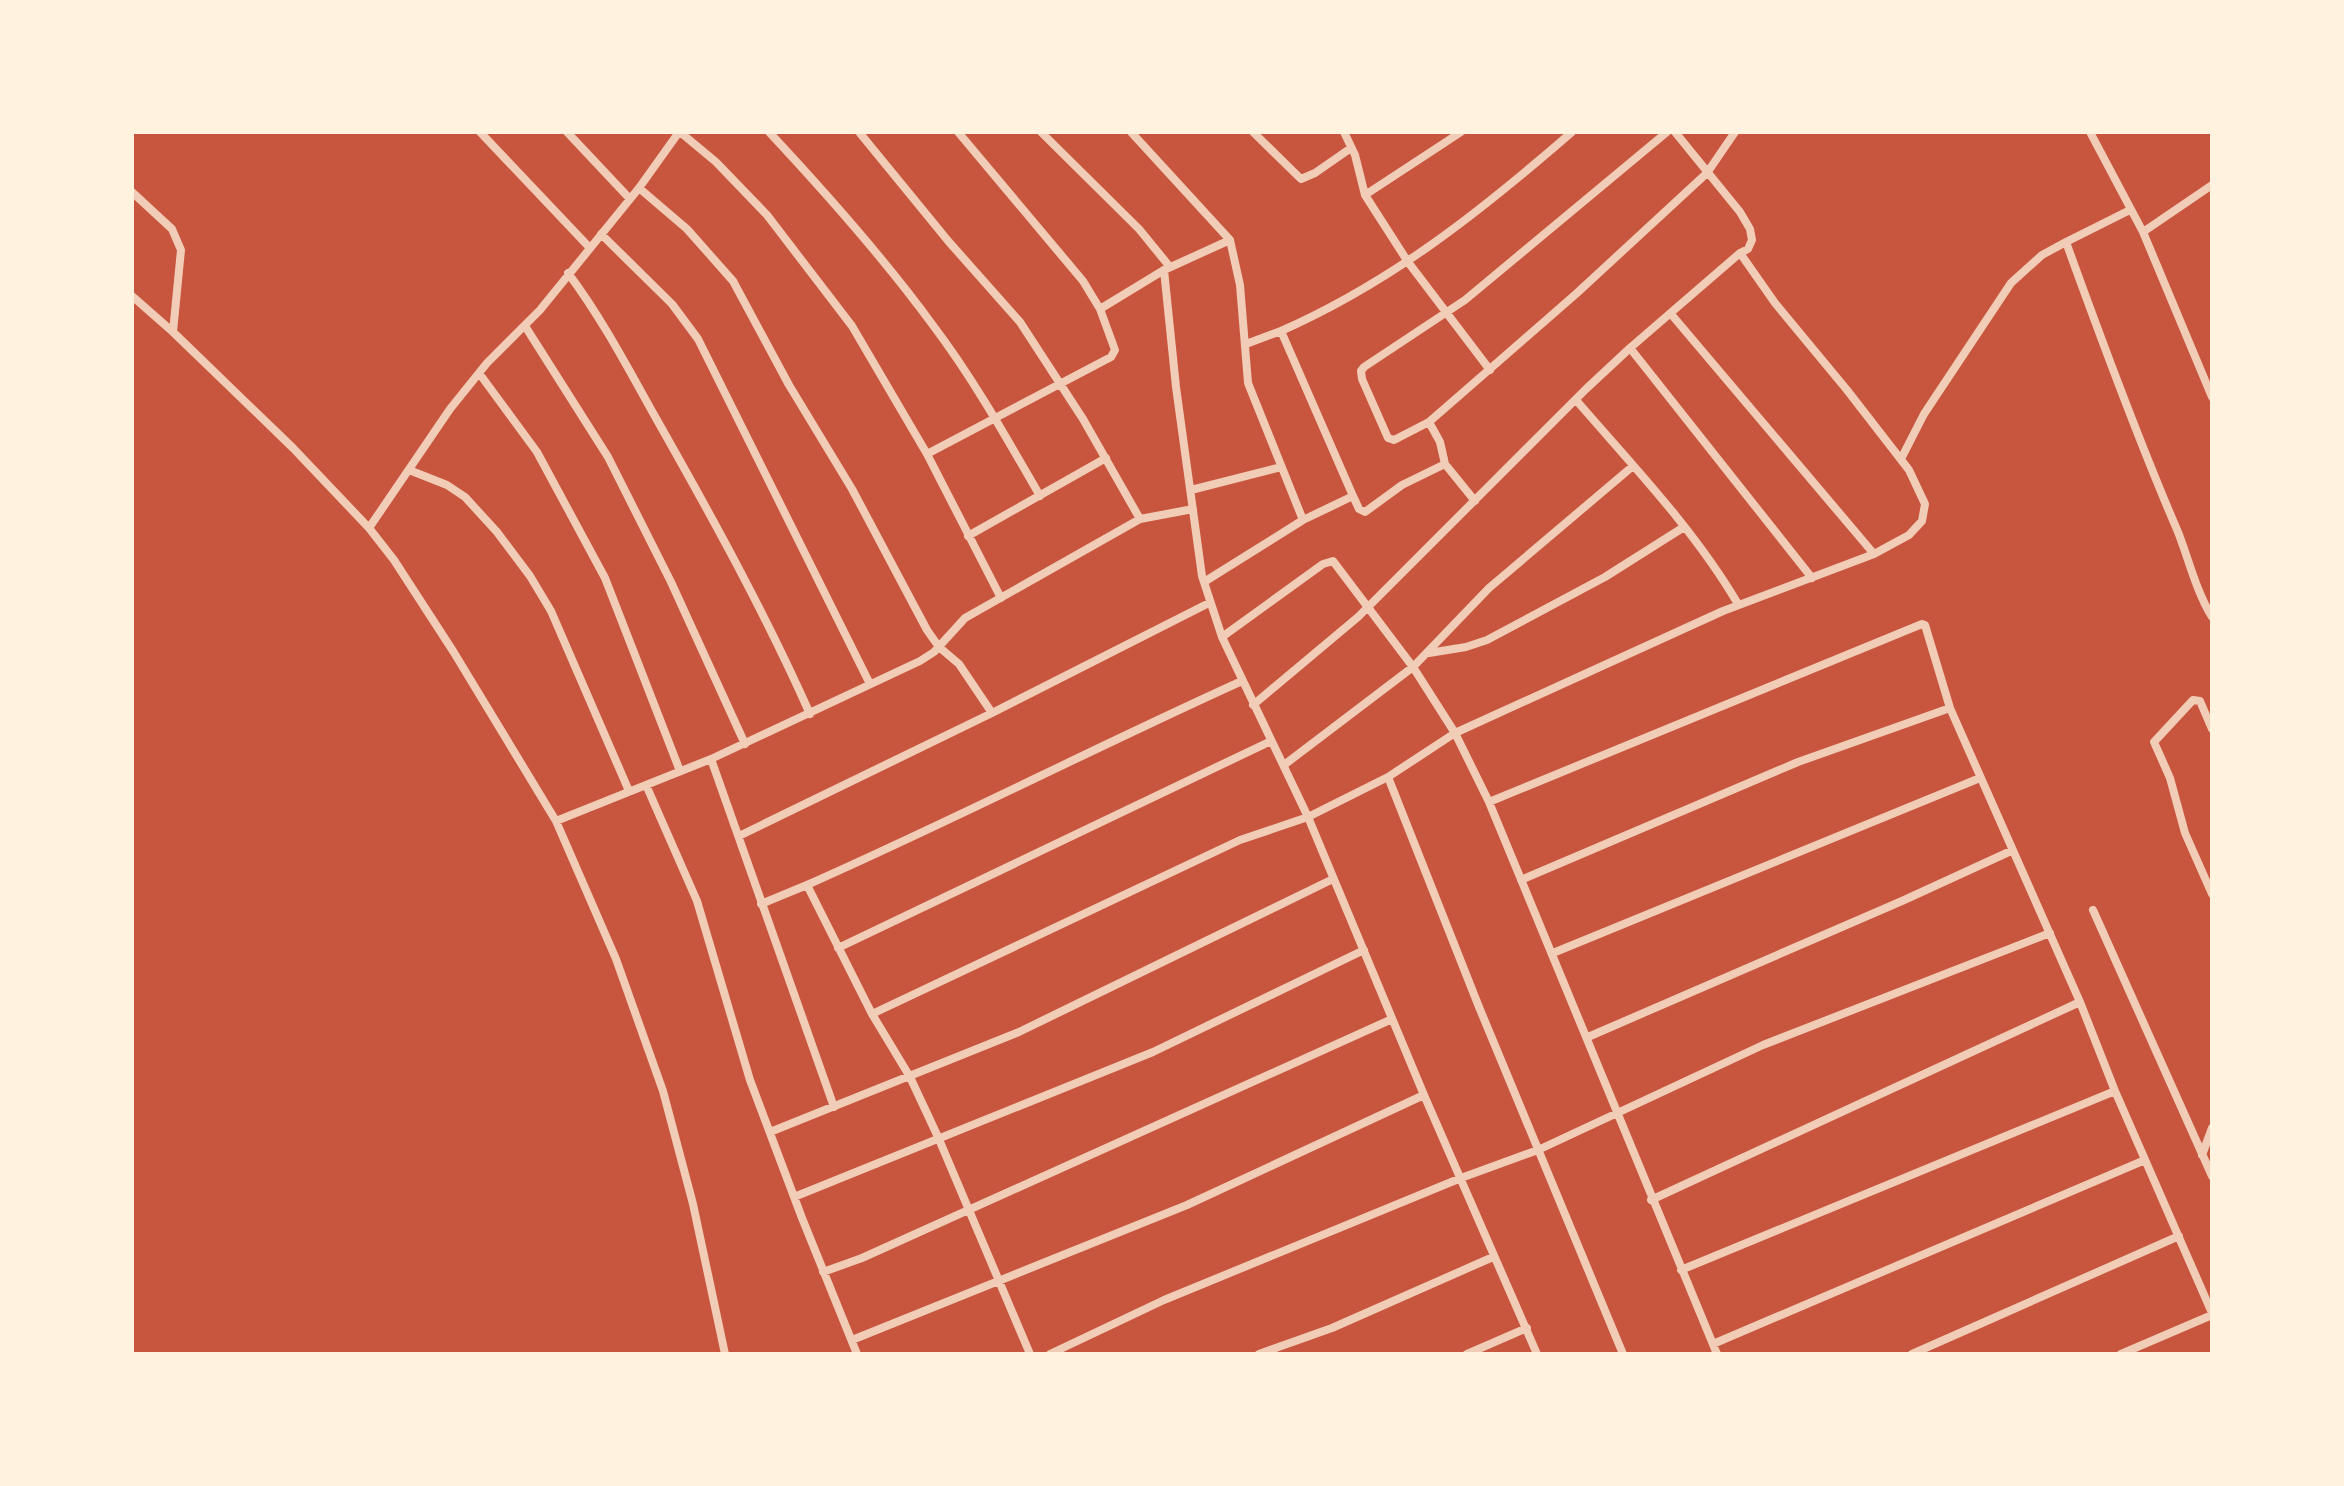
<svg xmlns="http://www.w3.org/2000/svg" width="2344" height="1486" viewBox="0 0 2344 1486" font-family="'Times New Roman',serif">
	<rect width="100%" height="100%" fill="#c8553d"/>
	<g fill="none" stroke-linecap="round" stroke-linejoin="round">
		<!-- minor -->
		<path stroke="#f1ccb7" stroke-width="8" d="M 480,132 L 589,247
			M 567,132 L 630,199
			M 680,132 L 716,162 L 767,215 L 852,326 L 927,454 L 1001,598
			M 769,132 C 826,193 883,257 932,324 C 973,378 1006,437 1040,496
			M 859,132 L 949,242 L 1020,322 L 1083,419 L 1140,519
			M 1041,132 L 1139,229 L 1170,267
			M 1131,132 L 1230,240 L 1240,285 L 1248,383 L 1303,520
			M 1253,132 L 1301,179 L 1315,173 L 1351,148
			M 1344,132 L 1355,155 L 1365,195
			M 1461,132 L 1365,195 L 1408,262 L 1490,370
			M 1675,132 L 1740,212 L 1750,229 L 1752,240 L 1748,249 L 1740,253
			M 2090,132 L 2143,232 L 2212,397
			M 639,188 L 687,229 L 733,281 L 789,385 L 852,489 L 927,630 L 939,647 L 959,664 L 992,713
			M 132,192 L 172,229 L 181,250 L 173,332
			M 2130,210 L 2066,242 C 2101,339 2137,437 2178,532 C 2189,560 2196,591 2212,617
			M 2143,232 L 2212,185
			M 601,234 L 672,304 L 698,339 L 870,684
			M 1164,270 L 1176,387 L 1202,576 L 1222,637 L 1308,817 L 1424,1095 L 1537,1354
			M 568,273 C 603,320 629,370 657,420 C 712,517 765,613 810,714
			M 132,296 L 173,332 L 293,448 L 369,528 L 394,560 L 453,651 L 556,821 L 616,959 L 663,1091 L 693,1204 L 725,1354
			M 1100,309 L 1164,270 L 1230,240
			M 1671,314 L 1874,554
			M 525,326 L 608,457 L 671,582 L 745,744
			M 1246,344 L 1281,331
			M 1630,348 L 1812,578
			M 479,373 L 537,452 L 605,578 L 680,771
			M 1576,400 C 1632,465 1694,529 1738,604
			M 1429,422 L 1394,440 L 1388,438 L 1362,379 L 1361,371 L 1364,367 L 1465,300 L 1667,132
			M 927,454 L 1111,357 L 1115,350 L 1100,309 L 1083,281 L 958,132
			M 1901,459 L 1924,414 L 2011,283 L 2042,255 L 2066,242
			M 1445,464 L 1440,442 L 1429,422 L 1577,293 L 1707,173 L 1735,132
			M 409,470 L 447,485 L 465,497 L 497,532 L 530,576 L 551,611 L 629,791
			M 1191,490 L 1281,467
			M 1353,496 L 1281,331 C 1392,282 1481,211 1572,132
			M 369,528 L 450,409 L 487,363 L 540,310 L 639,188 L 679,132
			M 968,536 L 1106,458
			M 1204,582 L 1303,520 L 1353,496 L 1359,509 L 1365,512 L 1402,485 L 1445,464 L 1475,501
			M 1222,637 L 1323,564 L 1333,561 L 1413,667 L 1455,733 L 1489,802 L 1717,1354
			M 1429,653 L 1466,647 L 1487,640 L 1605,577 L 1684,527
			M 2212,729 L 2200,701 L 2193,700 L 2154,742 L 2170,778 L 2185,833 L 2212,894
			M 711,759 L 834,1107
			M 1284,765 L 1413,667 L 1489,588 L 1633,466
			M 1388,777 L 1479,1007 L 1623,1354
			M 646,785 L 697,901 L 750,1080 L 802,1218 L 857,1354
			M 1489,802 L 1922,624 L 1925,625 L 1950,708 L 2080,1002 L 2115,1091 L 2212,1313
			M 556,821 L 711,759 L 920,661 L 934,652 L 965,618 L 1140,519 L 1193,509
			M 739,836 L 992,713 L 1209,603
			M 1521,880 L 1798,762 L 1950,708
			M 761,904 L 807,885
			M 2093,910 L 2212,1176
			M 838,948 L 1271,741
			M 1553,953 L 1980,778
			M 872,1014 L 1240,840 L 1308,817 L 1388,777 L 1455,733 L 1723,611 L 1874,554 L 1909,535 L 1922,521 L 1925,504 L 1909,470 L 1847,390 L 1775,303 L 1740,253 L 1630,348 L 1586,389 L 1358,617 L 1253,705
			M 1588,1037 L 1902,901 L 2011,851
			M 770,1132 L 1019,1032 L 1333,879
			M 2202,1155 L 2212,1128
			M 794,1197 L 1153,1052 L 1364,950
			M 1651,1200 L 2080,1002
			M 1681,1270 L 2115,1091
			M 823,1272 L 862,1258 L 1392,1019
			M 852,1340 L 1187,1205 L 1424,1095
			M 1713,1344 L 2145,1160
			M 1030,1354 L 938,1137 L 910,1077 L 872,1014 L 807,885 C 954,820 1096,747 1242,681
			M 1050,1354 L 1164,1300 L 1461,1178 L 1538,1150 L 1763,1045 L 2050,933
			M 1259,1354 L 1332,1328 L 1493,1257
			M 1467,1354 L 1527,1328
			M 1912,1354 L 2179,1236
			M 2121,1354 L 2212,1315"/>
	</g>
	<!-- border -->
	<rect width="2344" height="1486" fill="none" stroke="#fff3e0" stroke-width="268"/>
</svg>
